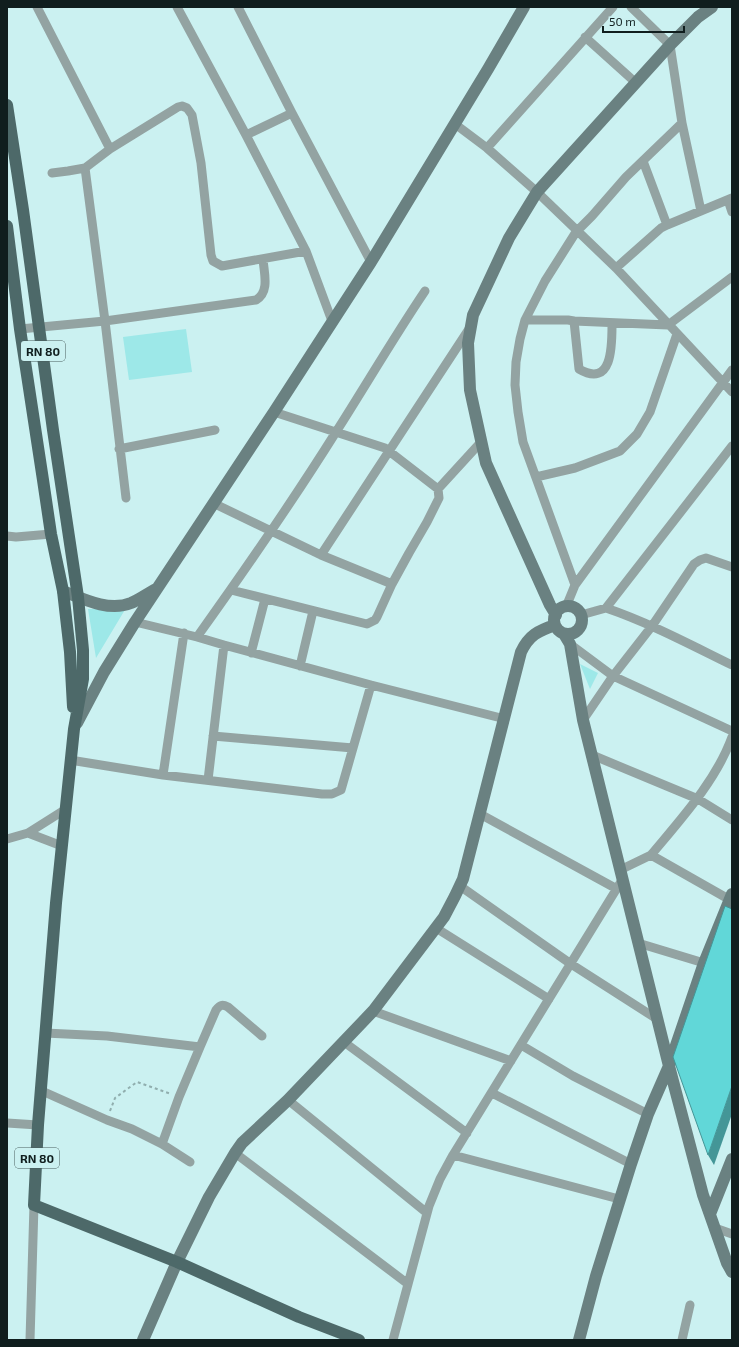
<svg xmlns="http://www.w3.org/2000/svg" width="739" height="1347" viewBox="0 0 739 1347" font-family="'Exo 2',sans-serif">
	<rect width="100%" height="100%" fill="#cbf1f1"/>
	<!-- green -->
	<path fill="#9de8e8" d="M 186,329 L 192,372 L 129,380 L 123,337 Z
		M 126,608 L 96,658 L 88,609 Z
		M 580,664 L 598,673 L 590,689 Z"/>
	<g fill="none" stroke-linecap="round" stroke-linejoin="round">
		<!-- path -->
		<path stroke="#90aeae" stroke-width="2" stroke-dasharray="3 3" stroke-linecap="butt" d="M 110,1111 L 115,1098 L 137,1082 L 171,1094"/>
		<!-- street -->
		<path stroke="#93a3a2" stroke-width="9" d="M 37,7 L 110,149
			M 177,7 L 246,135 L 306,251 L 332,321
			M 238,7 L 292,113 L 371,262
			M 585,37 L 635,82
			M 682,123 L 701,211
			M 455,124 L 487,148 L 537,192 L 616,268 L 732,392
			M 246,135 L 292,113
			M 487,148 L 613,7
			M 643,161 L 667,225
			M 85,168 L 105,321 L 256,300 C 270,292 264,273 263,259
			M 52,173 L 68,171 L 85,168 L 110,149 L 178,107 L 182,106 L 187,108 L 192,115 L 201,163 L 211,255 L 213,261 L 222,266 L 306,251
			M 728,200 L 732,212
			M 616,268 L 661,228 L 667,225 L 732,198
			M 525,320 L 568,320 L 574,321 L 579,369 C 613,389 612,344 612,323
			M 574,321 L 668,325 L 732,277
			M 20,329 L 105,321 L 126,498
			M 274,412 L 385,448 L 438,489 L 481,442
			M 119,449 L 215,430
			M 536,477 L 575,468 L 620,451 L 637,434 L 650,412 L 677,334
			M 213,503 L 321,555 L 392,584
			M 7,536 L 16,537 L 51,534
			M 321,555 L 469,329
			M 575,585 L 523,442 L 518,412 L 515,385 L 516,362 L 520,339 L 525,320 L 545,281 L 576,232 L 592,216 L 626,177 L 682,123 L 670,45 L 631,7
			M 231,590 L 367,624 L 375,620 L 377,617 L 392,584 L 409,553 L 427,522 L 439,498 L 438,489
			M 566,607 L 575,585 L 732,370
			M 606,608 C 650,623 691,645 732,665
			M 581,615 L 606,608 L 732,446
			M 135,622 L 197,637 C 245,570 292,502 336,432 C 366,385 394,337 425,291
			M 197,637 L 224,645
			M 570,644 L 613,676 L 732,731
			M 251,653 L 265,599
			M 300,666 L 313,611
			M 583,720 L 613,676 L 652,626 L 694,564 L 700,560 L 706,558 L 732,567
			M 213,736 L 353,748
			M 732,737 C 716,781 681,819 651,855 L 732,901
			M 592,755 L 698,799 L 732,820
			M 70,760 L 163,775 L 322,794 L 332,794 L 341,790 L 371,685
			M 163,775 L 184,633
			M 208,780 L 224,645 L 371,685 L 505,719
			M 480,814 L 617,889
			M 7,839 L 28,833
			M 62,846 L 28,833 L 66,809
			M 620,870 L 651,855
			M 460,886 L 571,964 L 657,1019
			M 436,928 L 549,999
			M 638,943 L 704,963
			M 373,1011 L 511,1061
			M 45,1033 L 107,1036 L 200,1047 L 179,1097 L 162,1144
			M 344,1042 L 467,1133
			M 521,1045 L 573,1076 L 648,1114
			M 200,1047 L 216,1010 C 220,1005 222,1004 228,1007 L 262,1036
			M 42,1091 L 107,1120 L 132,1129 L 162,1144 L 190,1162
			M 492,1093 L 631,1164
			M 288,1100 L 427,1213
			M 7,1123 L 38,1125
			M 235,1153 L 408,1284
			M 453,1155 L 619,1199
			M 715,1228 L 732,1234
			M 30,1340 L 34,1205
			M 393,1340 L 429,1206 L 440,1179 L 453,1155 L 622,880
			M 682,1340 L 690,1305"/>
		<!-- secondary -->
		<path stroke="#6a8181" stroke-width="12" d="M 63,591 C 83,599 109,612 131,603 C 140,599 148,593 156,589
			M554 620a14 14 0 1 1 28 0a14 14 0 1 1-28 0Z
			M 556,615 L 550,605 L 486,463 L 470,390 L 468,343 L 473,315 L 509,238 L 537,192 L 670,45 L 698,17 L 712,7
			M 564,634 L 570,644 L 583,720 L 669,1066 L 703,1195 L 727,1263 L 732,1272
			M 77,723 L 104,672 L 135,622 L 274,412 L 371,262 L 488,69 L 524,7
			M 710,1214 L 732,1159
			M 143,1340 L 177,1262 L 209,1197 L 235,1153 L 242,1143 L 288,1100 L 373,1011 L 444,917 L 455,896 L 463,879 L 521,652 C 529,635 538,631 555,625
			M 579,1340 L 596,1276 L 631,1164 L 648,1114 L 669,1066 L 704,963 L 732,894"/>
		<!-- primary -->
		<path stroke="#4d6969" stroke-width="12" d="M 7,105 L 23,210 L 53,430 L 78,597 L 83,650 L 83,679 L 74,729 L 56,903 L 38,1125 L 34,1205 L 177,1262 L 299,1317 L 359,1340
			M 7,226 L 20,329 L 43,480 L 51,534 L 63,591 L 70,652 L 73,707"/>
	</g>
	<!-- shaded-wall -->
	<path fill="#449697" d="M 732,1086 L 732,1114 L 714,1165 L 708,1155 Z"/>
	<!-- building -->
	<path fill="#61d7d8" stroke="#449697" d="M 725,906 L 732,909 L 732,1086 L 708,1155 L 673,1057 Z"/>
	<g text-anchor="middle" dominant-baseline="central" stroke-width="3" stroke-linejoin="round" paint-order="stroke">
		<!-- shield labels -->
		<g fill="#cbf1f1" stroke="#485d5d" stroke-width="1">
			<rect x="21" y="341" width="44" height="20" rx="3"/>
			<rect x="15" y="1148" width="44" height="20" rx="3"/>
		</g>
		<g font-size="12" font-weight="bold" fill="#101e1e">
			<text x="43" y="351">RN 80</text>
			<text x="37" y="1158">RN 80</text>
		</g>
	</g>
	<!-- border -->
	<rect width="739" height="1347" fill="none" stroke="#101e1e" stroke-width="16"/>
	<!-- scale -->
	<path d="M603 26v6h81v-6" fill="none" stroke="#101e1e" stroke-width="2"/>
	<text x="609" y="26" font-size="12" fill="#101e1e" stroke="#cbf1f1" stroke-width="3" paint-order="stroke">50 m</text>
</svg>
